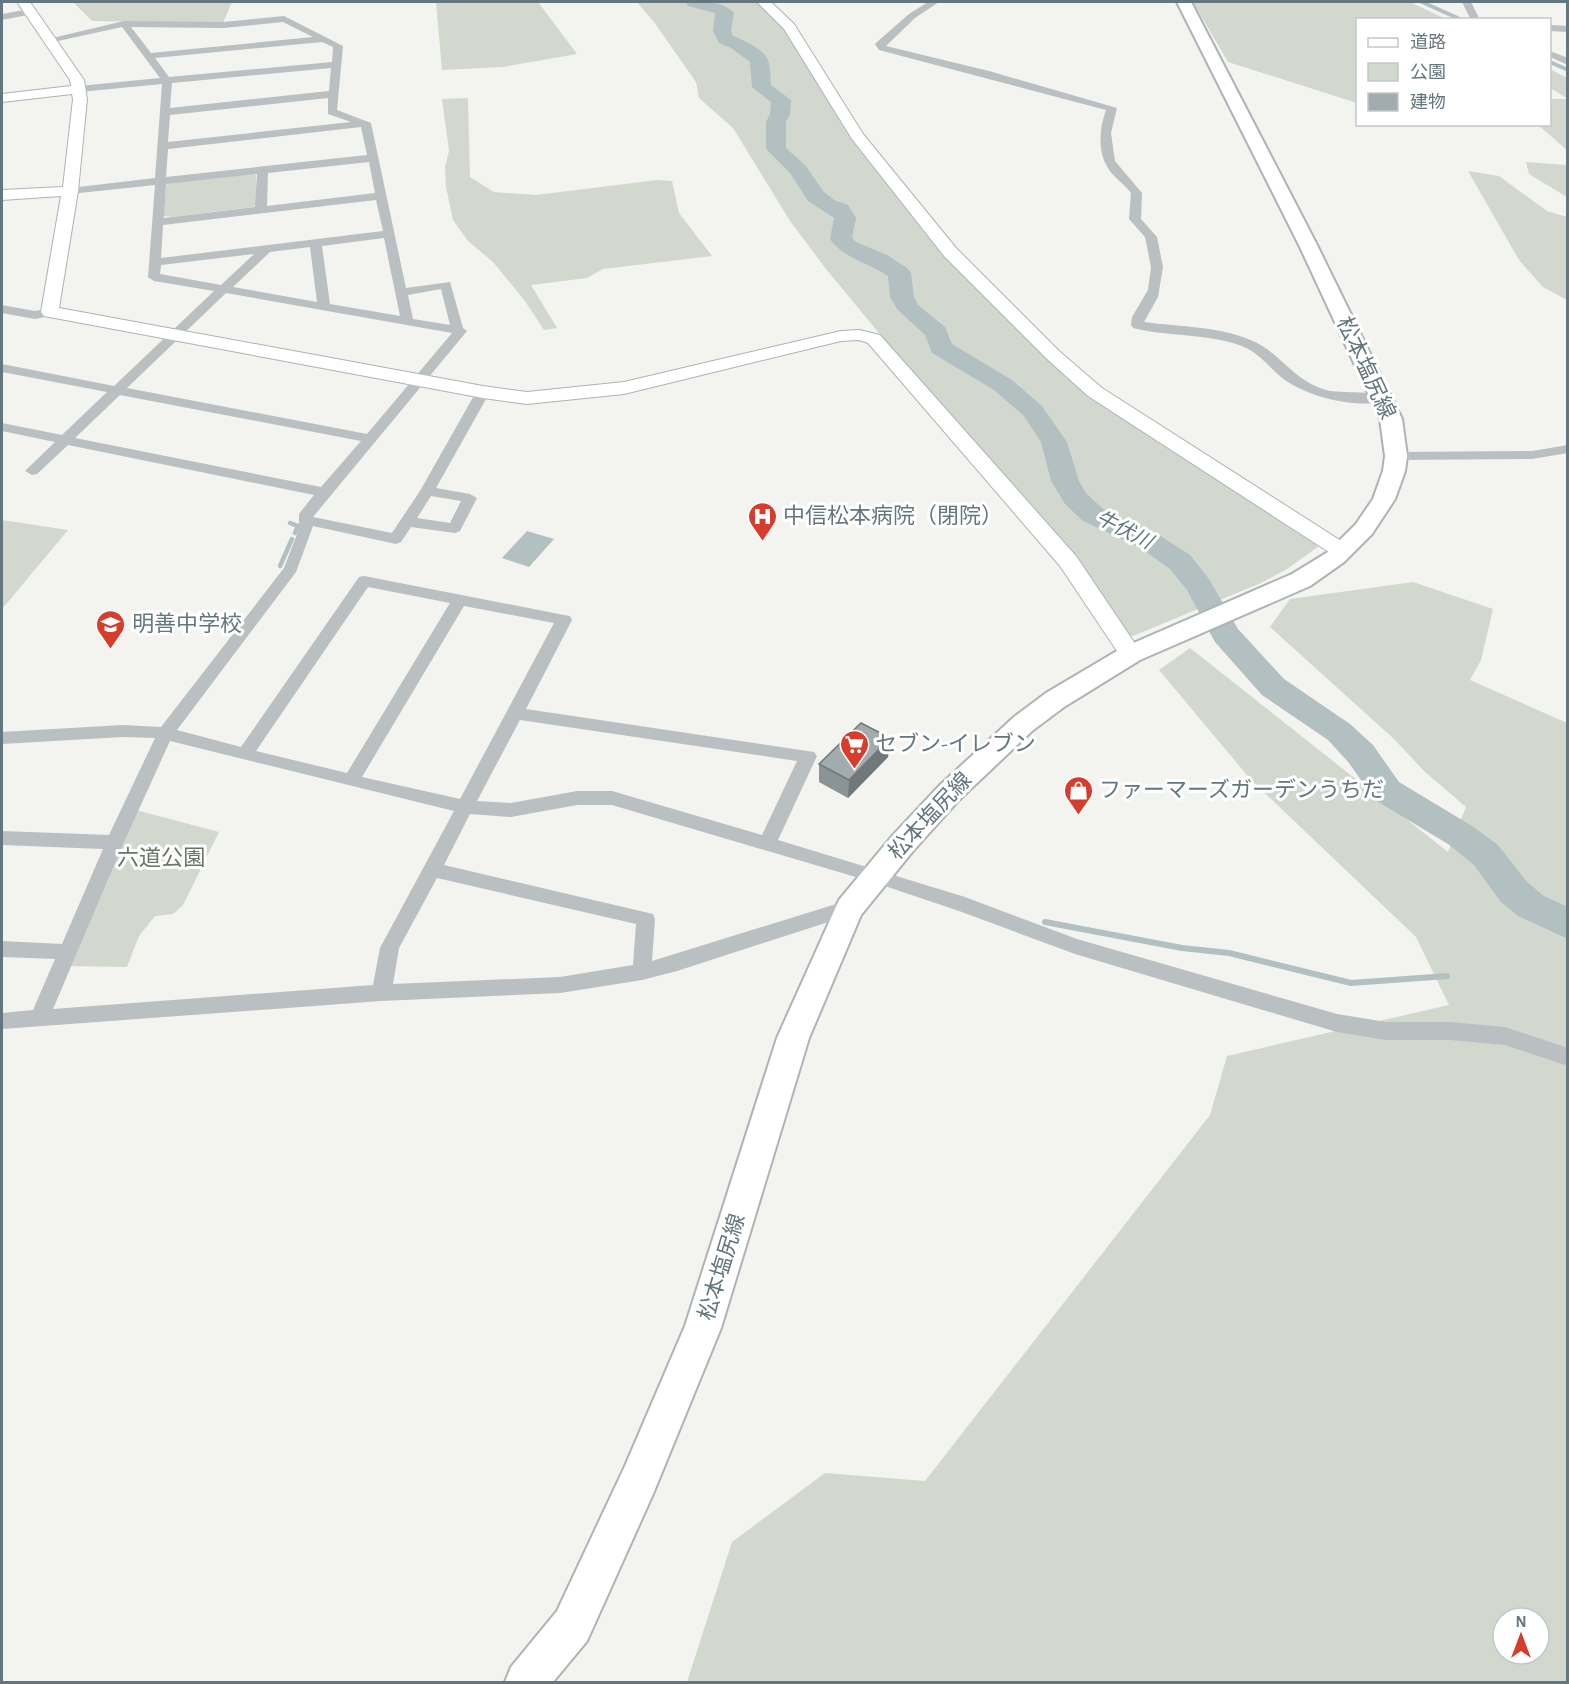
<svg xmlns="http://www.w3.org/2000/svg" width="1569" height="1684" viewBox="0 0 1569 1684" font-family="'Alegreya Sans','Noto Sans JP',sans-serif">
	<rect width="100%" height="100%" fill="#f3f3ef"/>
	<!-- green -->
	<path fill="#d3d8cf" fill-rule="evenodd" d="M 73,2 L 232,2 L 223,23 L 92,21 Z
		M 436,2 L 538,2 L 577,54 L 503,67 L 442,70 Z
		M 637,2 L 756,2 L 785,29 L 847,133 L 958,271 L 1006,319 L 1076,386 L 1319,546 L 1287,569 L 1261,583 L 1133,636 L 1121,632 L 1080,565 L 1040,514 L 970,436 L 930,395 L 826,269 L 790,221 L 733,128 L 699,98 L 696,82 L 654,22 Z
		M 1193,2 L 1410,2 L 1446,19 L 1358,20 L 1357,103 L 1228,62 Z
		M 1550,69 L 1567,78 L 1567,98 L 1550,88 Z
		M 468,98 L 470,177 L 494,192 L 536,195 L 657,180 L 672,181 L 679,213 L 712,256 L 603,269 L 587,278 L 531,285 L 557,328 L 544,330 L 525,301 L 493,262 L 468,241 L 453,220 L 446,187 L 445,167 L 449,151 L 442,99 Z
		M 1550,99 L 1567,99 L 1567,150 L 1538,125 L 1550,124 Z
		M 1526,162 L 1567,165 L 1567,197 L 1529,174 Z
		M 1468,171 L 1499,176 L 1547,211 L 1567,217 L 1567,300 L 1543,287 L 1519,260 Z
		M 253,174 L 256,175 L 257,205 L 253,207 L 171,217 L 164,216 L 166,185 L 170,183 Z
		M 2,520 L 68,530 L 2,609 Z
		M 1413,582 L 1493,609 L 1481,660 L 1470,680 L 1567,723 L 1567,1682 L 687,1682 L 732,1542 L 825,1473 L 925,1481 L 1210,1115 L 1227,1056 L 1449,1005 L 1416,937 L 1252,781 L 1159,670 L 1190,648 L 1448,852 L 1466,807 L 1424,771 L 1394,739 L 1270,627 L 1290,599 ZM 1503,1618 L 1539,1618 L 1539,1654 L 1503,1654 Z
		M 136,810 L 219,832 L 183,905 L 173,914 L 155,916 L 139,936 L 127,967 L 71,966 Z"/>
	<!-- water -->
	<path fill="#b2c0c2" d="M 527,531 L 554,539 L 529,567 L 502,558 Z"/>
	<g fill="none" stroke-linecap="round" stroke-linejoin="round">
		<!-- stream-far2 -->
		<path stroke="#b2c0c2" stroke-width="4" d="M 1422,2 L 1462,20
			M 1550,62 L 1568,70"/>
		<!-- stream-far1 -->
		<path stroke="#b2c0c2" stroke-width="4.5" d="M 290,523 L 298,526 L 295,533
			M 280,566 L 292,539"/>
		<!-- stream -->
		<path stroke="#b2c0c2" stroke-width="6" d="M 1045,922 L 1182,948 L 1229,953 L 1351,983 L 1447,976"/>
		<!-- river -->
		<path fill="#b2c0c2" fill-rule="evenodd" d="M 686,2 C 702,2 723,0 734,13 L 731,31 L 733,36 C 743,40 764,49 768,60 C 771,67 770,77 771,85 L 791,100 L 790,114 L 786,122 L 786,148 L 805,165 L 823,191 L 834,200 L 848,205 L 856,218 L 852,238 L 856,242 L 887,255 L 907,268 L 911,273 L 914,297 L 918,305 L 945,327 L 952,344 L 1012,380 L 1042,406 L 1067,442 L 1079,481 L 1086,493 L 1103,509 L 1159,535 L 1190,555 L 1209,579 L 1238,629 L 1284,679 L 1350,724 L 1373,745 L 1399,782 L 1472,826 L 1498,845 L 1527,882 L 1544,896 L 1568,907 L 1568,939 L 1518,916 L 1501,902 L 1474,865 L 1448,844 L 1375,800 L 1349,763 L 1328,740 L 1262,695 L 1215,642 L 1187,590 L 1170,569 L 1139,547 L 1083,521 L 1065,504 L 1051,481 L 1041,442 L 1024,416 L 994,390 L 932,353 L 925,335 L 897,309 L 890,297 L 888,276 C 869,263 843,258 830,239 L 834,218 L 808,201 L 790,173 L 766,149 L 766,122 L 770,114 L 771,102 L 752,87 L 750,62 L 731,48 L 719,43 L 713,31 L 715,13 L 688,6 Z"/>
		<defs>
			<path id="secondary" d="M 17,2 L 30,2 L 84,80 L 87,99 L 78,191 L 59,308 L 483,386 L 527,392 L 624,382 L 841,331 L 859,330 L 880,335 L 1076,556 L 1142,654 L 1139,660 L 1131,662 L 1123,660 L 1060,566 L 868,343 L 859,340 L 841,341 L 624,394 L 527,404 L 483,398 L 44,316 L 41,312 L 61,196 L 2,200 L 2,190 L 63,187 L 73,99 L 72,94 L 2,102 L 2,94 L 71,86 L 70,80 Z
				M 757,2 L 771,2 L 794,24 L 863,134 L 956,248 L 1059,351 L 1102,388 L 1349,546 L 1353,551 L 1349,556 L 1342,558 L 1335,556 L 1088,396 L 1047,359 L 944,256 L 852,139 L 784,29 Z"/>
			<path id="primary" d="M 1177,2 L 1191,2 L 1317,245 L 1402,419 L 1407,456 L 1405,471 L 1395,499 L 1372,534 L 1344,562 L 1310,586 L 1140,660 L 1064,707 L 1032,731 L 959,800 L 913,851 L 861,915 L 809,1038 L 721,1328 L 653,1494 L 587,1641 L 553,1682 L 505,1682 L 511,1667 L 557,1611 L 625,1466 L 685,1326 L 777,1038 L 839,900 L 893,835 L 939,786 L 1014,717 L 1046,693 L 1122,648 L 1292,574 L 1328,552 L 1356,524 L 1373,499 L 1383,471 L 1385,456 L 1380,419 L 1299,245 Z"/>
		</defs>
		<!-- secondary casing -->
		<use href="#secondary" stroke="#acb3b6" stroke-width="2"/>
		<!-- primary casing -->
		<use href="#primary" stroke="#aeb3b5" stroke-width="4"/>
		<!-- street -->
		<path fill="#babfc1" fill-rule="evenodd" d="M 928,2 L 939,2 L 915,18 L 886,46 L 989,71 L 1117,108 L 1111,133 L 1115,161 L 1142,193 L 1141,219 L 1157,237 L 1163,267 L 1158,297 L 1144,322 C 1180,327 1224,326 1257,343 C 1283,357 1295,381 1326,390 C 1340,394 1381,390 1389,398 L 1387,401 C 1355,409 1306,397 1281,377 C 1268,366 1258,352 1242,346 C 1207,333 1168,337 1133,328 L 1131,325 L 1132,317 L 1148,290 L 1151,267 L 1145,237 L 1129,219 L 1131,193 C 1125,185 1116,179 1110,171 C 1097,154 1099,129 1106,110 L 879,50 L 875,44 L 877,42 L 909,14 Z
			M 1462,2 L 1471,2 L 1480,20 L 1471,20 Z
			M 30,9 L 33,10 L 33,14 L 2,20 L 2,14 Z
			M 284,16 L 343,46 L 337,110 L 371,123 L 406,288 L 450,282 L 463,328 L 467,331 L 313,517 L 392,533 L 420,491 L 476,392 L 483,388 L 490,392 L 436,488 L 470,494 L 477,498 L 460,531 L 455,533 L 411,527 L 401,542 L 396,544 L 313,526 L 296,572 L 177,730 L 241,747 L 359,577 L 364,576 L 564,615 L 570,616 L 572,620 L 526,709 L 814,752 L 817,756 L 778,840 L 965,897 L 1077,939 L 1337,1014 L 1386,1022 L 1450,1022 L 1505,1027 L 1568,1048 L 1568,1066 L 1505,1045 L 1450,1040 L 1386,1040 L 1337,1032 L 1075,954 L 959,911 L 876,883 L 612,805 L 577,805 L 511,817 L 470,814 L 444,865 L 653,914 L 655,919 L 652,961 L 849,900 L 856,903 L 858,908 L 856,913 L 677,971 L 642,980 L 560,993 L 381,1001 L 2,1029 L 2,1013 L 33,1010 L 55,959 L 2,957 L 2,941 L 62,944 L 103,849 L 2,845 L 2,831 L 109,835 L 155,738 L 123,737 L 2,744 L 2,732 L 123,725 L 161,727 L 284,568 L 299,529 L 299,514 L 314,495 L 68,445 L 37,474 L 32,475 L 25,471 L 55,442 L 2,431 L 2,423 L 62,435 L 107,392 L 2,372 L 2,364 L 114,386 L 214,291 L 154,281 L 148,277 L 155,185 L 70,194 L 64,191 L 70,188 L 155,178 L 162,84 L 79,92 L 74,89 L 79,86 L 160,78 L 122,27 L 49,43 L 44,40 L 124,21 L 224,22 ZM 283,22 L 313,37 L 151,53 L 131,27 L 224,28 ZM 322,42 L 333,47 L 332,62 L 169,77 L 155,58 ZM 331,68 L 329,91 L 170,108 L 172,83 ZM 328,98 L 328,114 L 351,122 L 168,142 L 170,115 ZM 361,127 L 367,155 L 166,177 L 168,149 ZM 369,162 L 375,193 L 267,206 L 268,173 ZM 257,174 L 255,207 L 164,218 L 166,184 ZM 376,200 L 383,231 L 161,258 L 163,225 ZM 384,238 L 400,316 L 330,304 L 322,246 ZM 310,247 L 317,302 L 233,287 L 270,252 ZM 254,254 L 221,285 L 160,274 L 161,265 ZM 441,289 L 450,325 L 413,319 L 408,295 ZM 226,293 L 452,333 L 367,434 L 127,388 ZM 120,395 L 361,441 L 321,487 L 75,438 ZM 431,496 L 461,501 L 450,523 L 417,518 ZM 368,587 L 450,603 L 347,773 L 256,751 ZM 464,606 L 554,623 L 460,799 L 362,777 ZM 520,720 L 797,761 L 762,835 L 612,791 L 577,791 L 511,803 L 477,801 ZM 170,741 L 454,811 L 380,948 L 373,985 L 53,1009 L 124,842 ZM 437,878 L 636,924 L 633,965 L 560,977 L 393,984 L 399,948 Z
			M 1550,25 L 1568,26 L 1568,32 L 1550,31 Z
			M 1550,51 L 1568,58 L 1568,65 L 1550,57 Z
			M 2,305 L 35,311 L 50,308 L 56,312 L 54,315 L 35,319 L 2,313 Z
			M 1568,445 L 1568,453 L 1532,459 L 1396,460 L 1389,456 L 1396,452 L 1532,451 Z"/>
		<!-- secondary -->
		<use href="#secondary" fill="#fff" fill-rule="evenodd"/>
		<!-- primary -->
		<use href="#primary" fill="#fff" fill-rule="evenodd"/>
	</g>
	<!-- wall -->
	<path fill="#8b9396" d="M 890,738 L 888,757 L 848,798 L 819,782 L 819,764 Z"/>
	<!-- shaded-wall -->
	<path fill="#71787a" d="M 890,738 L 888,757 L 848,798 L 849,780 Z"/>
	<!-- building -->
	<path fill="#a2abae" stroke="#71787a" stroke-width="1.5" d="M 861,723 L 890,738 L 849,780 L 819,764 Z"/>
	<!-- icons -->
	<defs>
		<symbol id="hospital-pin" viewBox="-11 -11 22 30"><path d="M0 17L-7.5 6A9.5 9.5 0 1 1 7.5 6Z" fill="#d63d2d" stroke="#fff"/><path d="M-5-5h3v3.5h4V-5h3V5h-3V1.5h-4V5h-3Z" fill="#fff"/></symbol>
		<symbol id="school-pin" viewBox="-11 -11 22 30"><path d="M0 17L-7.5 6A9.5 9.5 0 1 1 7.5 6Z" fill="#d63d2d" stroke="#fff"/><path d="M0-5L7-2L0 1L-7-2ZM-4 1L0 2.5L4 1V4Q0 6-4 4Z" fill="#fff"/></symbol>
		<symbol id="supermarket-pin" viewBox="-11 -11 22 30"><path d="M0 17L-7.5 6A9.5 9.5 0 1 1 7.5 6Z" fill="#d63d2d" stroke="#fff"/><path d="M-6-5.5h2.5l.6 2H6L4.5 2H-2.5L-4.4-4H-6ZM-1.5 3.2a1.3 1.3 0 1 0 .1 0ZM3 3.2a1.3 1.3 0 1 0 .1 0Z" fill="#fff"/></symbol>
		<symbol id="shop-pin" viewBox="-11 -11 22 30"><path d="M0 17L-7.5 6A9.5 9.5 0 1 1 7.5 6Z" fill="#d63d2d" stroke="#fff"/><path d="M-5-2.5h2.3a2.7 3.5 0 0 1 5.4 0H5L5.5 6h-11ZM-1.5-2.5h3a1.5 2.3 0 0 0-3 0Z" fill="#fff"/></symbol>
	</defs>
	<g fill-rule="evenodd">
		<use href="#hospital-pin" x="746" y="500" width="33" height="45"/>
		<use href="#school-pin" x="94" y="608" width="33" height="45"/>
		<use href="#supermarket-pin" x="838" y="728" width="33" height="45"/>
		<use href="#shop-pin" x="1062" y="774" width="33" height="45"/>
	</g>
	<g text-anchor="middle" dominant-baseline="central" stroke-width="6" stroke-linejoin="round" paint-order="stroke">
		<!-- far-water labels -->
		<g font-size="20" font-style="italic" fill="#60787c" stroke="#fff">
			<text transform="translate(1124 530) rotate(27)">牛伏川</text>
		</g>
		<!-- street labels -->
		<g font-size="22" fill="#64767e" stroke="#fff">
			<text transform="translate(1366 368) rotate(65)">松本塩尻線</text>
			<text transform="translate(930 816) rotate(-47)">松本塩尻線</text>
			<text transform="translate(722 1267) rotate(-73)">松本塩尻線</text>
		</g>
		<!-- poi labels -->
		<g font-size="22" fill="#64767e" stroke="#fff" text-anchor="start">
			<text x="783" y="516">中信松本病院（閉院）</text>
			<text x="132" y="624">明善中学校</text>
			<text x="875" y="744">セブン-イレブン</text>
			<text x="1099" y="790">ファーマーズガーデンうちだ</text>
		</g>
		<!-- park labels -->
		<g font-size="22" fill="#697663" stroke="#fff">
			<text x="161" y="858">六道公園</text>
		</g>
	</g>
	<!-- border -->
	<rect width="1569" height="1684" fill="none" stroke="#64767e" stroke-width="6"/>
	<!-- legend -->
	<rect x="1356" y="18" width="195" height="108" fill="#ffffff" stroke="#c1c8cb" stroke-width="1.5"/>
	<rect x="1368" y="38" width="30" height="9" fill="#ffffff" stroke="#c1c8cb" stroke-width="1.5"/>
	<text x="1410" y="48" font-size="18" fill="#64767e">道路</text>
	<rect x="1368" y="63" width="30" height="18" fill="#d3d8cf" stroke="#c1c8cb" stroke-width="1.5"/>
	<text x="1410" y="78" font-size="18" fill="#64767e">公園</text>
	<rect x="1368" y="93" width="30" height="18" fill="#a2abae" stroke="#c1c8cb" stroke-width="1.5"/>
	<text x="1410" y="108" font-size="18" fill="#64767e">建物</text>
	<!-- north arrow -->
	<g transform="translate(1521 1636)"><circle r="28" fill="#ffffff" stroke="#c1c8cb" stroke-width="1.5"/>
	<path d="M0-4.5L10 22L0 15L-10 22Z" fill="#d63d2d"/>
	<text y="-9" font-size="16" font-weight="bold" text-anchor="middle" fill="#64767e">N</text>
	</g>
</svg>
